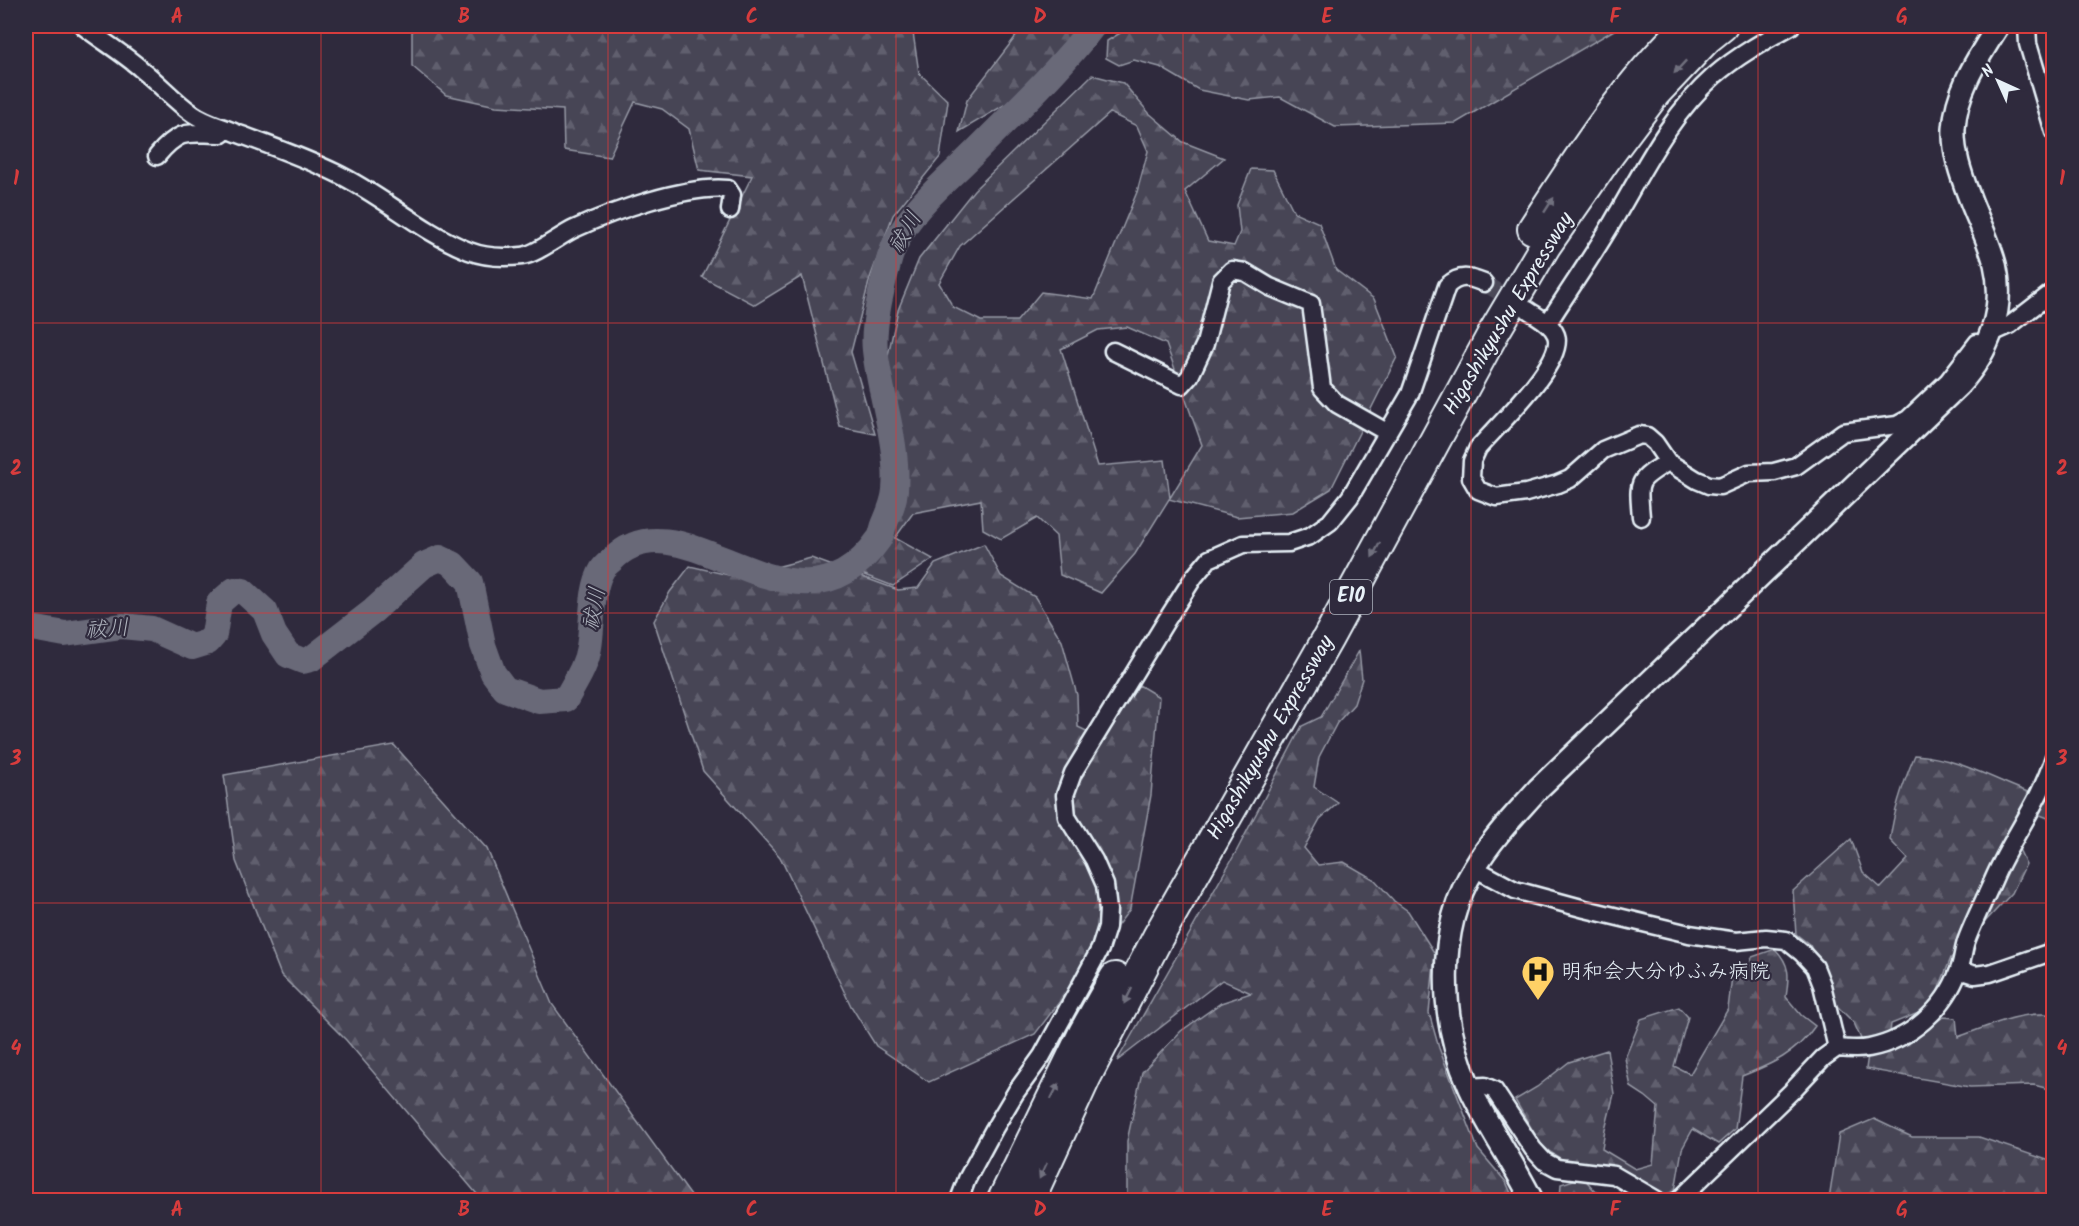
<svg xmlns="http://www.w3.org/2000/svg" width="2079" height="1226" viewBox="0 0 2079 1226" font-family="Kalam,'Klee One',sans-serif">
	<defs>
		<pattern id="forest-firs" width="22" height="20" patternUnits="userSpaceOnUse" patternTransform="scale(1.5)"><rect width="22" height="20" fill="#464455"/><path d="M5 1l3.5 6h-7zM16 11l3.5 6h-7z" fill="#615f6e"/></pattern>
	</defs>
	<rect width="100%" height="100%" fill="#2f2a3d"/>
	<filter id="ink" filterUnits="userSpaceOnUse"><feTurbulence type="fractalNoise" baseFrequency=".0167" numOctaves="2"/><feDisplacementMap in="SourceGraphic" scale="12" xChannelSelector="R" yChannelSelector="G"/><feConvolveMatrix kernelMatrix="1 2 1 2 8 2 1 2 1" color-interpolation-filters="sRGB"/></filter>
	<g filter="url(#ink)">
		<!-- forest -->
		<path fill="url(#forest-firs)" stroke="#979aa6" stroke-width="1.5" fill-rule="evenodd" d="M 412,26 L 912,26 L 919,73 L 948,101 L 940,157 L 893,215 L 870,278 L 851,352 L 875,434 L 840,427 L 802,276 L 755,305 L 702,277 L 752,176 L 699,170 L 689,129 L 662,109 L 635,102 L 609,157 L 564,150 L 563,110 L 496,106 L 446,95 L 412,66 Z
			M 1019,26 L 1080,26 L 1011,101 L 959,132 L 967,100 L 1020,31 Z
			M 1163,26 L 1621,26 L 1456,123 L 1335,127 L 1280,97 L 1249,100 L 1199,90 L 1160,67 L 1134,60 L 1119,65 L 1106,58 L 1107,41 L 1130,27 Z
			M 1092,75 L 1123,83 L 1149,113 L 1183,142 L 1224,158 L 1185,191 L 1208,241 L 1234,246 L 1240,232 L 1237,205 L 1251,169 L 1273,170 L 1294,212 L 1319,223 L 1336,270 L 1374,299 L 1397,357 L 1331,489 L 1293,512 L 1237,517 L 1169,499 L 1135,554 L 1101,593 L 1060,575 L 1056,536 L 1037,518 L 1001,539 L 983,529 L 981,500 L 913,513 L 895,538 L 933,559 L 893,586 L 838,565 L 894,521 L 902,436 L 890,397 L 888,355 L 898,310 L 919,259 L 974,190 ZM 1110,113 L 1137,126 L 1148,151 L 1137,192 L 1093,299 L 1041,292 L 1017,321 L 981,321 L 953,307 L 939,283 L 960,246 ZM 1127,327 L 1166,344 L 1202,445 L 1170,498 L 1165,460 L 1098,466 L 1061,349 L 1098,330 Z
			M 984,544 L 1001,576 L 1035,597 L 1062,641 L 1077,695 L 1078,727 L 1101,738 L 1139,685 L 1159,697 L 1151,795 L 1130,909 L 1035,1034 L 929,1082 L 876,1046 L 851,1006 L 780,857 L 703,771 L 654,621 L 670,592 L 690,566 L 737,577 L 811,558 L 898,590 L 918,588 L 935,564 Z
			M 1359,651 L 1362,679 L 1354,704 L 1337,723 L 1319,757 L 1314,787 L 1338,803 L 1320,819 L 1304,848 L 1318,865 L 1344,862 L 1375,880 L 1394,901 L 1408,911 L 1435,954 L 1429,1013 L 1439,1048 L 1478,1149 L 1506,1182 L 1514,1200 L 1127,1200 L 1127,1141 L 1142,1072 L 1181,1031 L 1221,1003 L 1251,993 L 1222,980 L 1117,1061 L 1236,852 L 1302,726 L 1321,717 Z
			M 394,745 L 487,849 L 552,1004 L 694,1200 L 482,1200 L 346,1040 L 281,975 L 236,861 L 224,775 Z
			M 1915,755 C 1964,758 2005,787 2051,800 L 2053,802 L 2053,820 L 2035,813 L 2019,849 L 2026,864 L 2012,893 L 1951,958 L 1931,1008 L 1891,1024 L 1888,1050 L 1913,1038 L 1943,1017 L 1956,1018 L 1958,1037 C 1987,1027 2022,1010 2053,1015 L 2053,1090 L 2034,1085 L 1970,1087 L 1866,1069 L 1868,1055 L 1854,1023 L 1833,1002 L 1810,945 L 1796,934 L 1793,891 L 1851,839 L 1863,872 L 1881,888 L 1908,859 L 1890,840 C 1894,809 1903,783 1915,755 Z
			M 1775,949 C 1791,965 1789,977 1786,997 L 1801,1015 L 1815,1026 C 1796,1054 1772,1064 1742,1076 L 1735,1129 L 1718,1144 L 1693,1129 L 1682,1149 L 1675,1191 L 1650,1200 L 1634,1200 L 1618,1180 L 1563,1160 L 1550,1152 L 1540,1143 L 1515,1100 L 1537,1087 L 1569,1062 L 1607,1050 L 1614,1094 L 1605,1130 L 1602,1149 L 1635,1169 L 1653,1164 L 1658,1107 L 1645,1096 L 1631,1087 L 1625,1058 L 1641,1019 L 1679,1007 L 1688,1017 L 1674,1066 L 1690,1074 L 1728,1009 L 1733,968 L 1746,980 L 1752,957 Z
			M 1874,1119 L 1912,1137 L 1979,1137 L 2053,1162 L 2053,1200 L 1829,1200 L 1839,1134 Z
			M 1583,1177 L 1595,1191 L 1616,1200 L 1560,1200 L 1561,1184 Z"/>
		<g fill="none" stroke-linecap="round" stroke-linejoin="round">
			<!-- river -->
			<path stroke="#696978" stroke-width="26" d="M 26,627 L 65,634 L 122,626 L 152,629 L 192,647 L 208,642 L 214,635 L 219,603 L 234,590 L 243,591 L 265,611 L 274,634 L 288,655 L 303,661 L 311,659 L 373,611 L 424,565 L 440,558 L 453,564 L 470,582 L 483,645 L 493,673 L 505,689 L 539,701 L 566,699 C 575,682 586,667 589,647 C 593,624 590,590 602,570 C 604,566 610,562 613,559 C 683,488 797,657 879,539 C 882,535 882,530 884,525 C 889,513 894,503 895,490 C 899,445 880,395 875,350 C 872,327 883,280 890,257 C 903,215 941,186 971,156 C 1012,114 1057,73 1093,26"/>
			<!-- minor-tunnel -->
			<path stroke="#4b4859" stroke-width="16" stroke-dasharray="16 8" stroke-linecap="butt" d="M 1484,283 L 1519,305"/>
			<defs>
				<path id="minor" d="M 83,26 C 102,41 123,53 141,69 C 159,83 174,101 193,114 C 206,123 220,126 234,132 C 268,145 303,157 336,173 C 382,195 421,232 469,251 C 487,258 504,258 522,256 C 535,255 561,235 574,229 C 613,211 686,185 728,189 L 732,195 L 730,210
					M 2027,26 L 2028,44 L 2054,132
					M 157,156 C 181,127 189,134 222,134
					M 1528,310 C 1538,317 1551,323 1556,335 C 1566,362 1496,427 1478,448 L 1472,461 L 1471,478 L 1478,490 L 1496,497 L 1526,493 L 1558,484 L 1570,479 L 1603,450 L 1639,435 L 1647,436 L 1655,443 L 1668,462
					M 1548,323 C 1569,290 1592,257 1612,223 C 1643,171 1668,117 1714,76 C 1737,56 1764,41 1791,26
					M 1992,333 L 2010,325 L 2054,291
					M 1113,351 L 1182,385 L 1190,376 L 1205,344 L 1221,281 L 1232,270 L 1245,272 L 1270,287 L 1311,304 L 1322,388 L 1337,404 L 1388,433
					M 1641,517 C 1638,481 1636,481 1668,462 L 1697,480 L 1709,485 L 1720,486 L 1749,473 L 1774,472 L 1796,466 L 1843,432 L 1897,425 L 1908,419 L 1948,381 L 1977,343 L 1987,345
					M 1474,868 L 1515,890 L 1585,909 L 1689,934 L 1736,941 L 1766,938 L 1786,940 L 1802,953 L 1815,967 L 1822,985 L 1837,1048 C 1848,1049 1859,1050 1869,1048 C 1910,1040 1945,1009 1959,970 C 1963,960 1963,949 1967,939 C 1975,918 1986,897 1995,876 C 2013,836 2041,800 2054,757
					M 1959,970 L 1975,975 L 1990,973 L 2054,951
					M 1469,1087 L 1485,1086 L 1494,1090 L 1533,1149 L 1544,1161 L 1557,1168 L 1614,1175 L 1657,1200
					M 959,1200 L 967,1179 L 994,1129 L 1016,1092 L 1042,1056 L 1083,981 L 1100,949 L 1107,927 L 1108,910 L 1105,885 L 1094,860 L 1067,817 L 1065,795 L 1073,773 L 1166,621 L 1194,577 L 1209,559 L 1243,544 L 1289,543 L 1310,536 L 1330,522 L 1350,497 L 1410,394 L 1447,286 C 1460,274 1469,277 1484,283
					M 1679,1200 L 1791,1092 L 1823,1058 L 1837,1048"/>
				<path id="tertiary" d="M 1532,1200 C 1513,1162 1488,1127 1470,1088 C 1440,1023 1435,930 1475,867 C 1492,838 1516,814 1538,789 L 1959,385 C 1989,352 2006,309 1995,264 C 1989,241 1977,218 1969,196 C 1961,175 1953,152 1954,129 C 1956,90 1978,58 1998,26"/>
				<path id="motorway" d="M 1533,229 C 1579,158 1626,84 1688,26
					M 1003,1200 L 1084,1033 L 1115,978
					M 1029,1200 L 1086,1076 L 1158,937 L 1328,638 L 1494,332 L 1545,246 L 1607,157 L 1655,93 L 1707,38 L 1722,26"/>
			</defs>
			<!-- minor casing -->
			<use href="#minor" stroke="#e8f1f8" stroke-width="21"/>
			<!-- tertiary casing -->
			<use href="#tertiary" stroke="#e8f1f8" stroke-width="26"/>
			<!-- motorway casing -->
			<use href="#motorway" stroke="#e8f1f8" stroke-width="34"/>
			<!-- minor -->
			<use href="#minor" stroke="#2f2a3d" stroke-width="16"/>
			<!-- tertiary -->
			<use href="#tertiary" stroke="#2f2a3d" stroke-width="21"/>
			<!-- motorway -->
			<use href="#motorway" stroke="#2f2a3d" stroke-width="30"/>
		</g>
		<!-- one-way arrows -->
		<defs><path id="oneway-solid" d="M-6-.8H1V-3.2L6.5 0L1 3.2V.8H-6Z" transform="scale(1.5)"/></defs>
		<g fill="#70707e">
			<use href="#oneway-solid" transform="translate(1680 67) rotate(133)"/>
			<use href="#oneway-solid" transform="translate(1549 205) rotate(-57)"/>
			<use href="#oneway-solid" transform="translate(1376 550) rotate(118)"/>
			<use href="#oneway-solid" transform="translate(1128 996) rotate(117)"/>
			<use href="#oneway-solid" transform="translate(1055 1091) rotate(-64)"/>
			<use href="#oneway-solid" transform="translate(1043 1171) rotate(115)"/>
		</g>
	</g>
	<!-- grid -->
	<path fill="none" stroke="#d83c3d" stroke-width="1.5" stroke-opacity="0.55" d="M 321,26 L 321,1200M 608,26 L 608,1200M 896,26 L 896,1200M 1183,26 L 1183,1200M 1471,26 L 1471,1200M 1758,26 L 1758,1200M 26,323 L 2054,323M 26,613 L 2054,613M 26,903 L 2054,903"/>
	<!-- icons -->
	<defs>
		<symbol id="hospital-pin" viewBox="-11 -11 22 30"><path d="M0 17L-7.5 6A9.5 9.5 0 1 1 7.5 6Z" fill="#ffd166" stroke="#2f2a3d"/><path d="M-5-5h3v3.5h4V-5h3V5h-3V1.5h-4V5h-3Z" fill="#111"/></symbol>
	</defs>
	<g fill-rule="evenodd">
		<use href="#hospital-pin" x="1519" y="953" width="38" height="52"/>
	</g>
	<g text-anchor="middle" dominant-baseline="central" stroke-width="4.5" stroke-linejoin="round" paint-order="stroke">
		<!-- shield labels -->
		<rect fill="#2f2a3d" stroke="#b0b5c0" stroke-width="1.5" x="1330" y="580" width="42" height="34" rx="4.5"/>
		<g font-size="20" font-weight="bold" fill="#e8f1f8">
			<text x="1351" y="597">E10</text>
		</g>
		<!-- street labels -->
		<g font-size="21" fill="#e8f1f8" stroke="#2f2a3d">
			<text transform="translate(1509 314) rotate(-59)">Higashikyushu Expressway</text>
			<text transform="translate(1271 738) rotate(-60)">Higashikyushu Expressway</text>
		</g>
		<!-- poi labels -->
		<g font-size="21" fill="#e8f1f8" stroke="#2f2a3d" text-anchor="start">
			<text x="1561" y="972">明和会大分ゆふみ病院</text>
		</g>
		<!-- water labels -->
		<g font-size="22" font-style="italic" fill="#afb4be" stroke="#2f2a3d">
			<text transform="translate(906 233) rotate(-60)">祓川</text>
			<text transform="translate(595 609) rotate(-79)">祓川</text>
			<text transform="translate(107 630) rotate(-4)">祓川</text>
		</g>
	</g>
	<!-- margin -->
	<rect width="2079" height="1226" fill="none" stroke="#2f2a3d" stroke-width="66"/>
	<!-- north arrow -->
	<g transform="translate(1998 81) rotate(315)" stroke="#2f2a3d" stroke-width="4.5" paint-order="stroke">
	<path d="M0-4.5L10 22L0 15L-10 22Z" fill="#e8f1f8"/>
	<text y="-9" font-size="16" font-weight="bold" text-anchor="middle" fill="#e8f1f8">N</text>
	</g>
	<rect x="33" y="33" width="2013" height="1160" fill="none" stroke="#d83c3d" stroke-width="2"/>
	<g font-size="20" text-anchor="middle" font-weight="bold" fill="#d83c3d">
		<text x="177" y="23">A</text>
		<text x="464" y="23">B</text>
		<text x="752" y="23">C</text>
		<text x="1040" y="23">D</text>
		<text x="1327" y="23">E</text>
		<text x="1615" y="23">F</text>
		<text x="1902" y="23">G</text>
		<text x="16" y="185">1</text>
		<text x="2062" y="185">1</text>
		<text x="16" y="475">2</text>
		<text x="2062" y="475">2</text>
		<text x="16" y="765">3</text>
		<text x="2062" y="765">3</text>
		<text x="16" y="1055">4</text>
		<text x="2062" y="1055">4</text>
		<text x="177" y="1216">A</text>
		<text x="464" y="1216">B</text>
		<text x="752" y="1216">C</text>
		<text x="1040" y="1216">D</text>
		<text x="1327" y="1216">E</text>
		<text x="1615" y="1216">F</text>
		<text x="1902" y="1216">G</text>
	</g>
</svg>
